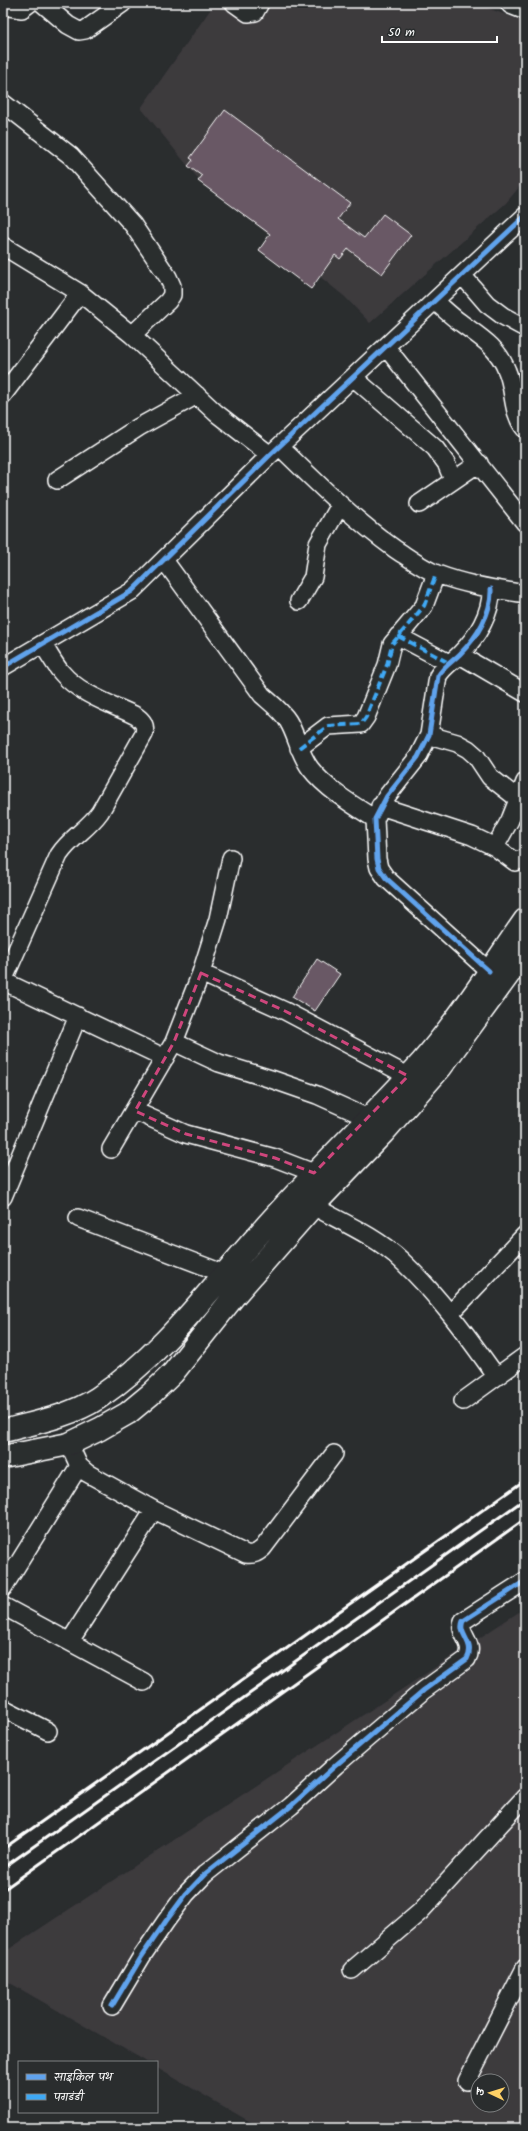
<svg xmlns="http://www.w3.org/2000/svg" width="528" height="2131" viewBox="0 0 528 2131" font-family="Kalam,'Playpen Sans Deva',sans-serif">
	<rect width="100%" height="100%" fill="#2a2d2e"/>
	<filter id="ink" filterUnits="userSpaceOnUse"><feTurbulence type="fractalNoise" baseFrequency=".025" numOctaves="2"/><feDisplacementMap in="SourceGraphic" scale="8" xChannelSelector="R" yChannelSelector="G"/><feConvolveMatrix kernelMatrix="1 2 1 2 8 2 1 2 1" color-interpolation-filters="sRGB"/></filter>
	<g filter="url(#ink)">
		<!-- built -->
		<path fill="#3d3a3e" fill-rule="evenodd" d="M 215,3 L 474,3 L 525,22 L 525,180 L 506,203 L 370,323 L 345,297 L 196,176 L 141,108 Z
			M 525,1608 L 525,2128 L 261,2128 L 157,2068 L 157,2062 L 147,2062 L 3,1979 L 3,1953 ZM 478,2081 L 502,2081 L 502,2105 L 478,2105 Z"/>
		<!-- building -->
		<path fill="#695965" stroke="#fff" d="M 225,110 L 350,203 L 338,219 L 364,238 L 383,214 L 411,235 L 382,274 L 348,249 L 340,259 L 335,255 L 311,289 L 259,250 L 270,234 L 198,181 L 202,176 L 188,166 L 193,160 L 190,158 Z
			M 317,959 L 340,974 L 315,1011 L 292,997 Z"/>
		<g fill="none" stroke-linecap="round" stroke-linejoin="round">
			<defs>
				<path id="minor" d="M 42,3 L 68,25 L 79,31 L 85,30 L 123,3
					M 234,3 L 248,13 L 255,12 L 260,3
					M 3,6 L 22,9 L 30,3
					M 3,103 L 71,156 L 133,225 L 168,277 L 172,286 L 172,295 L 168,301 L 132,335
					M 3,246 L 80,293 L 132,335 L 216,413 L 270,455
					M 462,275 L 487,304 L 503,316 L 525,328
					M 435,301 C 443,308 451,316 461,323 C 480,337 498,347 507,371 C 515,390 511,412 525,429
					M 386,347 L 525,523
					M 353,377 L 435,448 L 446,463 L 453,480
					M 3,395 L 80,293
					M 280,447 C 317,483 353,519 395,549 C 409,558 422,568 437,574 C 466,585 494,589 525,594
					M 57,480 L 139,427 L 197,395
					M 419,504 L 479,463
					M 164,560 L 262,695 C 271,703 282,711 288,721 C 297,736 299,753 310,768 C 326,789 353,805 375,819
					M 299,601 L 313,577 L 318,544 L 340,505
					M 398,636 L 449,663
					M 460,655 L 525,693
					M 3,667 L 132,591 L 270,455 L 525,216
					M 429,735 L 457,743 L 468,749 L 476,756 L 490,777 L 517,798
					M 299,748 L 328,726 L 361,724 L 366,717 L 387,665 L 392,644 L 424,606 L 436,574
					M 380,806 L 472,836 L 495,847 L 515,862 L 525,858
					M 495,847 L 510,820 L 525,782
					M 489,971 L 386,878 L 379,868 L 377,859 L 375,819 L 387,796 L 418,757 L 429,735 L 438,676 C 444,666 452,662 460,654 C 477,637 492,613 491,589
					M 201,973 L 285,1011 L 408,1076
					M 3,981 L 59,855 C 70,838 88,829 100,812 L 144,734 C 146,725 143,721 136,716 C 111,704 79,694 61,672 C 54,664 49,653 42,644
					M 3,981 L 165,1058
					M 174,1042 L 219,1063 L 271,1079 L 317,1095 L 368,1118
					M 135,1111 L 186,1134 L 275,1158 L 314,1173
					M 111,1149 L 174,1042 L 201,973 L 218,919 L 231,858
					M 3,1197 L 78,1016
					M 313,1206 C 342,1222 377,1237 401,1260 C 438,1295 467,1335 496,1376
					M 78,1218 L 225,1274
					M 451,1313 L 525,1235
					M 463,1401 L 525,1356
					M 69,1444 L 79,1466 L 87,1473 L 154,1510 L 246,1554 C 254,1555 257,1553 263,1548 L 334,1454
					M 3,1588 L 79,1466
					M 3,1606 L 144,1682
					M 70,1641 L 154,1510
					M 3,1708 L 48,1731
					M 352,1970 L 420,1912 L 525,1797
					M 112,2006 L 142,1956 L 166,1921 L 186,1894 L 205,1874 L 291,1806 L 336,1765 L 424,1690 L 467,1659 C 476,1642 457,1635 463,1621 L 525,1581
					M 467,2081 L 525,1968"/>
				<path id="secondary" d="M 3,1431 C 34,1423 71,1416 98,1398 C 163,1354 208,1291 260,1233 C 312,1174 369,1120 422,1062 C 460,1018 492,967 525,920
					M 3,1457 L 69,1444 L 100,1429 L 128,1413 L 151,1394 L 173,1373 L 235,1295 L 313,1206 L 383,1133 L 441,1067 L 525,952"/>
				<path id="primary" d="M 512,3 L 525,8"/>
			</defs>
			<!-- minor casing -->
			<use href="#minor" stroke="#fff" stroke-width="20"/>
			<!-- secondary casing -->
			<use href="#secondary" stroke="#fff" stroke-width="25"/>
			<!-- primary casing -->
			<use href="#primary" stroke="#fff" stroke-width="25"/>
			<!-- minor -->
			<use href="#minor" stroke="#2a2d2e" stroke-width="17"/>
			<!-- secondary -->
			<use href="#secondary" stroke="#2a2d2e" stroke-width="22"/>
			<!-- primary -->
			<use href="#primary" stroke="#2a2d2e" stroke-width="22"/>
			<!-- rail -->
			<path stroke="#fff" stroke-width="3" d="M 3,1849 L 525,1480
				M 3,1868 L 525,1499
				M 3,1890 L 525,1519"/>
			<!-- quiet -->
			<path stroke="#3fa9f5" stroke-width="4" stroke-dasharray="8 4" stroke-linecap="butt" d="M 398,636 L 449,663
				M 299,748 L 328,726 L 361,724 L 366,717 L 387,665 L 392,644 L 424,606 L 436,574"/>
			<defs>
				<path id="cycleway" d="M 3,667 L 132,591 L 270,455 L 525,216
					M 489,971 L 386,878 L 379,868 L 377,859 L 375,819 L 387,796 L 418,757 L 429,735 L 438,676 C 444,666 452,662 460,654 C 477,637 492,613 491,589
					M 112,2006 L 142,1956 L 166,1921 L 186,1894 L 205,1874 L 291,1806 L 336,1765 L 424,1690 L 467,1659 C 476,1642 457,1635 463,1621 L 525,1581"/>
			</defs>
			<!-- cycleway casing -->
			<use href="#cycleway" stroke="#2a2d2e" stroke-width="8"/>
			<!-- cycleway -->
			<use href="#cycleway" stroke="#60a3ed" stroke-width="5"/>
		</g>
	</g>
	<!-- marked area -->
	<path fill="none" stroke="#ce467c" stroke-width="3" stroke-dasharray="8 5" stroke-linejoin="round" d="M 201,973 L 285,1011 L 408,1076 L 314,1173 L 275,1158 L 186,1134 L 135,1111 L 174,1042 Z"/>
	<!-- margin -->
	<rect width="528" height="2131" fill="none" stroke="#2a2d2e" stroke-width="16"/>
	<rect x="8" y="8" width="512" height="2115" fill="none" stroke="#fff" stroke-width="1.5" filter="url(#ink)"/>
	<!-- legend -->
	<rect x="18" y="2061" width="140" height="52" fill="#2a2d2e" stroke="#7f8182"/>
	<rect x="26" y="2074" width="20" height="6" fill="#60a3ed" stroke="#7f8182"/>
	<text x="54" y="2081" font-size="12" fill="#ffffff">साइकिल पथ</text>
	<rect x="26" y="2094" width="20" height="6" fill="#3fa9f5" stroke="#7f8182"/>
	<text x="54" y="2101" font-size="12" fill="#ffffff">पगडंडी</text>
	<!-- north arrow -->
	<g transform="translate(490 2093) rotate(274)"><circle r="19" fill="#2a2d2e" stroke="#7f8182"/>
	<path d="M0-3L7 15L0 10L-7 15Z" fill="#ffd166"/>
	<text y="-6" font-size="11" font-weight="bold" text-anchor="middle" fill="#ffffff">उ</text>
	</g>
	<!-- scale -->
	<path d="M382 36v6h115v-6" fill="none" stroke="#ffffff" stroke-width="2"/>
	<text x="388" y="36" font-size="12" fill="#ffffff" stroke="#2a2d2e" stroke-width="3" paint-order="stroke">50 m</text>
</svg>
